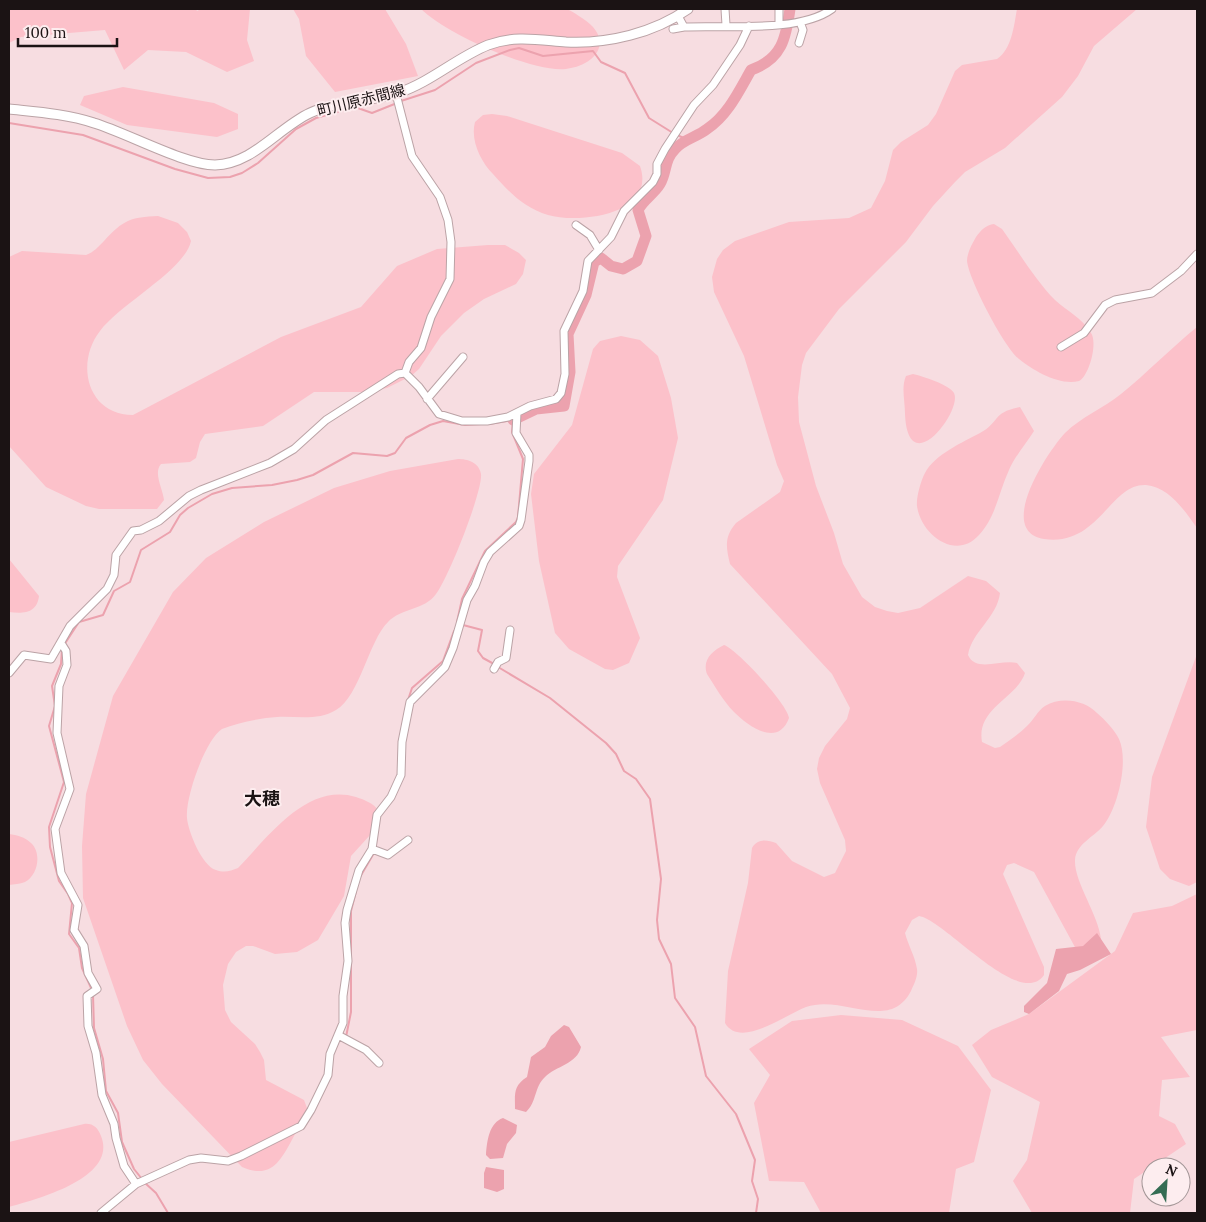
<svg xmlns="http://www.w3.org/2000/svg" width="1206" height="1222" viewBox="0 0 1206 1222" font-family="Lora,'Noto Sans JP',serif">
	<rect width="100%" height="100%" fill="#f7dde1"/>
	<!-- green -->
	<path fill="#fcc1ca" d="M 9,9 L 194,9 L 198,11 L 199,9 L 250,9 L 247,40 L 254,61 L 227,72 L 186,52 L 148,50 L 124,70 L 105,30 L 21,37 L 9,43 Z
		M 293,9 L 385,9 L 406,44 L 418,76 L 335,92 L 306,56 L 299,19 Z
		M 421,9 C 454,9 487,9 520,9 C 535,9 551,7 566,9 C 571,10 577,15 582,18 C 614,38 599,65 566,69 C 532,73 445,33 421,9 Z
		M 1017,9 L 1137,9 L 1094,46 L 1078,76 L 1062,97 L 1005,148 L 965,172 L 955,182 L 933,206 L 906,242 L 839,309 L 806,353 L 802,365 L 798,397 L 799,422 L 816,486 L 834,533 L 843,564 L 862,597 L 875,607 L 887,611 L 898,613 L 920,608 L 968,576 L 986,581 L 1000,593 C 997,618 972,631 968,655 C 976,673 1001,659 1017,663 L 1025,673 C 1017,698 976,708 982,742 L 995,748 L 1000,747 C 1010,740 1019,734 1027,726 C 1034,720 1037,711 1045,706 C 1061,696 1085,700 1097,713 C 1105,720 1114,729 1119,739 C 1129,761 1118,808 1103,826 C 1094,837 1076,844 1075,860 C 1074,882 1098,914 1101,939 L 1076,949 L 1034,872 L 1014,863 L 1007,865 L 1003,874 L 1044,967 L 1044,975 C 1020,1010 945,920 919,916 L 912,920 L 905,933 C 908,945 915,956 917,969 C 918,977 914,984 911,991 C 889,1033 843,994 806,1007 C 785,1015 740,1049 725,1023 L 728,971 L 748,883 L 752,848 C 758,838 767,840 776,843 L 792,861 L 824,877 L 835,873 L 846,851 L 845,840 L 820,783 L 817,769 L 819,758 L 825,746 L 847,719 L 850,708 L 832,674 L 730,564 C 726,547 724,537 736,523 L 780,492 L 784,481 L 777,465 L 744,356 L 714,292 L 712,277 L 717,259 L 723,250 L 735,241 L 789,222 L 849,218 L 871,208 L 885,181 L 893,150 L 901,142 L 928,125 L 936,114 L 955,71 L 962,65 L 997,59 C 1012,49 1014,25 1017,9 Z
		M 123,87 L 214,103 L 238,114 L 238,129 L 217,137 L 127,125 L 80,105 L 84,96 Z
		M 492,114 L 507,116 L 622,153 L 640,166 C 657,215 579,224 548,215 C 524,208 509,192 493,174 C 481,162 470,140 475,122 L 483,115 Z
		M 158,216 L 178,223 L 187,232 L 191,241 C 185,270 120,304 100,331 C 75,363 87,415 133,415 L 281,337 L 361,307 L 397,266 L 437,249 L 488,245 L 505,245 L 519,253 L 526,260 L 523,274 L 516,284 L 484,299 L 464,313 L 441,336 L 419,369 L 411,376 L 387,388 L 366,392 L 314,392 L 263,426 L 205,434 L 200,442 L 196,458 L 190,462 L 161,464 C 153,473 163,489 164,500 L 157,509 L 99,509 L 86,506 L 46,487 L 9,446 L 9,257 L 22,251 L 86,255 C 94,252 98,247 104,241 C 123,220 131,217 158,216 Z
		M 994,224 L 1002,229 C 1018,251 1036,281 1055,300 C 1067,311 1082,318 1091,333 C 1098,343 1089,376 1079,381 C 1060,386 1034,371 1019,359 C 1004,347 969,280 967,261 C 967,253 972,244 976,237 C 981,230 986,225 994,224 Z
		M 1197,327 L 1197,528 C 1185,511 1169,487 1146,485 C 1110,483 1099,547 1044,539 C 995,531 1048,451 1065,433 C 1081,417 1104,408 1121,394 C 1147,373 1171,348 1197,327 Z
		M 621,336 L 640,340 L 658,356 L 671,398 L 678,438 L 663,500 L 618,566 L 617,577 L 640,638 L 629,663 L 613,670 L 605,669 L 569,649 L 555,633 L 539,561 L 531,494 L 534,474 L 572,425 L 593,349 L 600,341 Z
		M 913,374 C 922,376 950,385 954,393 C 963,410 908,483 905,414 C 905,401 901,387 906,376 Z
		M 1020,407 L 1034,431 C 1026,444 1015,456 1009,470 C 999,491 996,517 979,535 C 956,561 921,535 917,506 C 916,498 921,480 925,473 C 934,455 963,442 980,433 C 1000,422 992,412 1020,407 Z
		M 458,459 C 467,459 479,462 481,474 C 483,491 448,579 436,594 C 425,610 401,608 388,622 C 369,640 360,696 336,710 C 318,721 298,716 277,717 C 260,718 238,723 222,729 C 205,740 185,798 187,818 C 188,831 202,866 216,870 C 224,873 231,871 238,868 C 268,837 307,782 356,797 C 365,800 373,803 379,811 L 371,834 L 351,856 L 344,896 L 318,940 L 297,952 L 275,954 L 253,946 L 246,946 L 236,952 L 228,964 L 223,985 L 225,1010 L 231,1022 L 255,1044 L 260,1052 L 264,1060 L 266,1080 L 304,1100 L 307,1108 C 306,1118 298,1128 294,1136 C 281,1160 272,1180 242,1167 L 162,1084 L 143,1060 L 127,1026 L 83,898 L 82,846 L 86,794 L 113,696 L 173,592 L 206,558 L 264,522 L 334,488 L 390,471 Z
		M 9,559 L 39,596 C 37,613 24,614 9,612 Z
		M 724,645 C 737,649 788,705 789,718 C 778,748 748,726 734,712 C 723,701 715,686 707,674 C 702,660 712,651 724,645 Z
		M 1197,654 L 1197,882 L 1189,886 L 1170,879 L 1160,869 L 1146,827 L 1152,777 Z
		M 9,834 C 17,835 25,837 31,843 C 42,853 38,875 25,882 C 20,884 14,884 9,885 Z
		M 1197,894 L 1197,1030 L 1161,1037 L 1190,1077 L 1162,1080 L 1159,1116 L 1175,1124 L 1186,1144 L 1134,1179 L 1130,1213 L 1032,1213 L 1013,1181 L 1027,1160 L 1040,1102 L 992,1077 L 972,1045 L 991,1030 L 1029,1014 L 1115,951 L 1133,913 L 1172,906 Z
		M 841,1015 L 902,1020 L 958,1046 L 991,1090 L 974,1162 L 956,1169 L 949,1213 L 821,1213 L 804,1182 L 769,1181 L 754,1103 L 770,1075 L 749,1049 L 792,1021 Z
		M 84,1124 C 93,1123 98,1128 101,1136 C 118,1178 37,1199 9,1207 L 9,1142 Z"/>
	<!-- water -->
	<path fill="#eca2ae" d="M 1097,933 L 1111,954 L 1080,970 L 1067,974 L 1059,991 L 1029,1014 L 1024,1012 L 1024,1006 L 1047,983 L 1056,949 L 1083,946 Z
		M 564,1025 L 569,1027 L 581,1047 C 577,1064 556,1066 545,1077 C 534,1087 537,1102 526,1112 L 515,1109 C 515,1094 513,1086 527,1077 L 531,1057 L 545,1047 L 551,1036 Z
		M 503,1118 L 517,1125 L 516,1133 L 507,1144 L 503,1158 L 490,1159 L 486,1155 C 487,1141 489,1123 503,1118 Z
		M 486,1167 L 504,1170 L 504,1189 L 497,1192 L 484,1188 L 484,1173 Z"/>
	<g fill="none" stroke-linecap="round" stroke-linejoin="round">
		<!-- stream -->
		<path stroke="#eca2ae" stroke-width="2" d="M 401,101 L 435,90 L 476,63 L 510,50 L 519,48 L 543,56 L 593,51 L 601,62 L 625,73 L 649,118 L 673,133
			M 9,123 L 83,135 L 175,169 L 208,178 L 230,177 L 242,173 L 258,163 L 296,129 L 316,118 L 355,107 L 372,113 L 397,103
			M 677,135 L 686,139
			M 457,622 L 462,599 L 485,551 L 516,522 L 518,517 L 523,459 L 512,432 L 513,420 L 489,424
			M 463,625 L 482,630 L 478,651 L 483,658 L 494,664
			M 64,645 L 79,622 L 103,615 L 114,591 L 130,582 L 141,550 L 170,532 L 180,515 L 188,508 L 212,494 L 232,488 L 272,485 L 297,480 L 313,475 L 353,453 L 387,456 L 395,453 L 406,438 L 430,425 L 443,421 L 465,425 L 481,424
			M 62,649 L 61,664 L 52,686 L 55,706 L 49,726 L 64,782 L 49,827 L 50,847 L 59,881 L 68,894 L 72,903 L 69,934 L 79,948 L 82,968 L 92,990
			M 498,667 L 550,698 L 606,743 L 616,754 L 624,771 L 636,779 L 650,799 L 661,879 L 657,920 L 659,939 L 671,964 L 675,998 L 695,1027 L 706,1076 L 736,1114 L 755,1160 L 752,1181 L 758,1199 L 756,1213
			M 408,700 L 412,688 L 443,661 L 454,631
			M 360,877 L 374,853
			M 93,995 L 94,1028 L 103,1059 L 106,1091 L 118,1113 L 122,1142 L 134,1169 L 142,1179
			M 346,1037 L 351,1012 L 351,911 L 356,891
			M 145,1183 L 156,1193 L 168,1213"/>
		<!-- river -->
		<path stroke="#eca2ae" stroke-width="11" d="M 513,420 L 536,409 L 564,406 L 570,372 L 568,334 L 586,295 L 594,262 L 601,258 L 611,266 L 623,269 L 637,261 L 646,236 L 638,210 C 644,199 654,194 660,184 C 667,172 664,160 675,149 C 684,139 697,137 707,129 C 728,115 739,91 751,70 C 782,59 786,38 790,9"/>
		<defs>
			<path id="minor" d="M 725,9 L 726,25
				M 779,9 L 779,24
				M 678,16 L 684,27 C 725,25 799,33 832,9
				M 673,29 L 684,27
				M 799,43 L 803,30 L 800,22
				M 396,94 L 412,156 L 440,197 L 448,220 L 451,242 L 450,279 L 431,317 L 421,348 L 409,362 L 405,373
				M 576,225 L 590,235 L 599,250
				M 1061,347 L 1084,333 L 1105,305 L 1115,300 L 1152,293 L 1181,271 L 1197,254
				M 427,399 L 463,357
				M 61,643 L 66,651 L 67,665 L 59,686 L 57,733 L 70,789 L 55,829 L 61,873 L 78,905 L 74,930 L 84,946 L 88,973 L 97,989 L 87,996 L 88,1026 L 96,1053 L 102,1095 L 114,1124 L 116,1138 L 124,1166 L 136,1184
				M 494,669 L 498,662 L 506,658 L 510,630
				M 9,673 L 24,655 L 51,659 L 70,626 L 107,589 L 114,575 L 116,555 L 133,531 L 141,530 L 159,521 L 189,496 L 201,490 L 270,463 L 294,449 L 326,420 L 398,374 L 405,373 L 419,387 L 439,414 L 462,421 L 487,421 L 508,417 L 530,406 L 556,399 L 561,393 L 565,374 L 564,331 L 583,291 L 588,261 L 611,237 L 624,211 L 653,182 L 657,174 L 657,164 L 665,149 L 694,105 L 713,85 L 740,45 L 749,26
				M 372,849 L 388,855 L 408,840
				M 338,1035 L 366,1050 L 379,1063
				M 101,1213 L 136,1184 L 189,1160 L 201,1158 L 228,1161 L 241,1156 L 301,1126 L 311,1110 L 328,1075 L 330,1054 L 343,1023 L 343,996 L 348,961 L 345,923 L 347,910 L 359,870 L 372,849 L 377,815 L 391,797 L 401,775 L 402,742 L 410,702 L 445,667 L 453,648 L 467,600 L 475,586 L 484,562 L 490,552 L 519,526 L 521,520 L 529,461 L 529,455 L 516,433 L 517,413"/>
			<path id="secondary" d="M 9,109 C 37,112 67,114 94,123 C 127,133 185,165 215,165 C 253,164 278,128 310,113 C 338,100 369,102 398,93 C 431,82 456,58 488,45 C 514,35 539,40 566,42 C 608,44 654,33 688,9"/>
		</defs>
		<!-- minor casing -->
		<use href="#minor" stroke="#bba3a6" stroke-width="9"/>
		<!-- secondary casing -->
		<use href="#secondary" stroke="#bba3a6" stroke-width="11"/>
		<!-- minor -->
		<use href="#minor" stroke="#fff" stroke-width="7"/>
		<!-- secondary -->
		<use href="#secondary" stroke="#fff" stroke-width="9"/>
	</g>
	<g text-anchor="middle" dominant-baseline="central" stroke-width="4" stroke-linejoin="round" paint-order="stroke">
		<!-- street labels -->
		<g font-size="15" fill="#1b1314" stroke="#fdedef">
			<text transform="translate(361 100) rotate(-14)">町川原赤間線</text>
		</g>
		<!-- quarter labels -->
		<g font-size="18" font-weight="bold" fill="#1b1314" stroke="#fdedef">
			<text x="262" y="798">大穂</text>
		</g>
	</g>
	<!-- border -->
	<rect width="1206" height="1222" fill="none" stroke="#1b1314" stroke-width="20"/>
	<!-- north arrow -->
	<g transform="translate(1166 1182) rotate(25)"><circle r="24" fill="#fdedef" stroke="#a39697"/>
	<path d="M0-4L9 19L0 12L-9 19Z" fill="#356d54"/>
	<text y="-8" font-size="14" font-weight="bold" text-anchor="middle" fill="#1b1314">N</text>
	</g>
	<!-- scale -->
	<path d="M18 38v8h99v-8" fill="none" stroke="#1b1314" stroke-width="2.5"/>
	<text x="25" y="38" font-size="15" fill="#1b1314" stroke="#fdedef" stroke-width="4" paint-order="stroke">100 m</text>
</svg>
